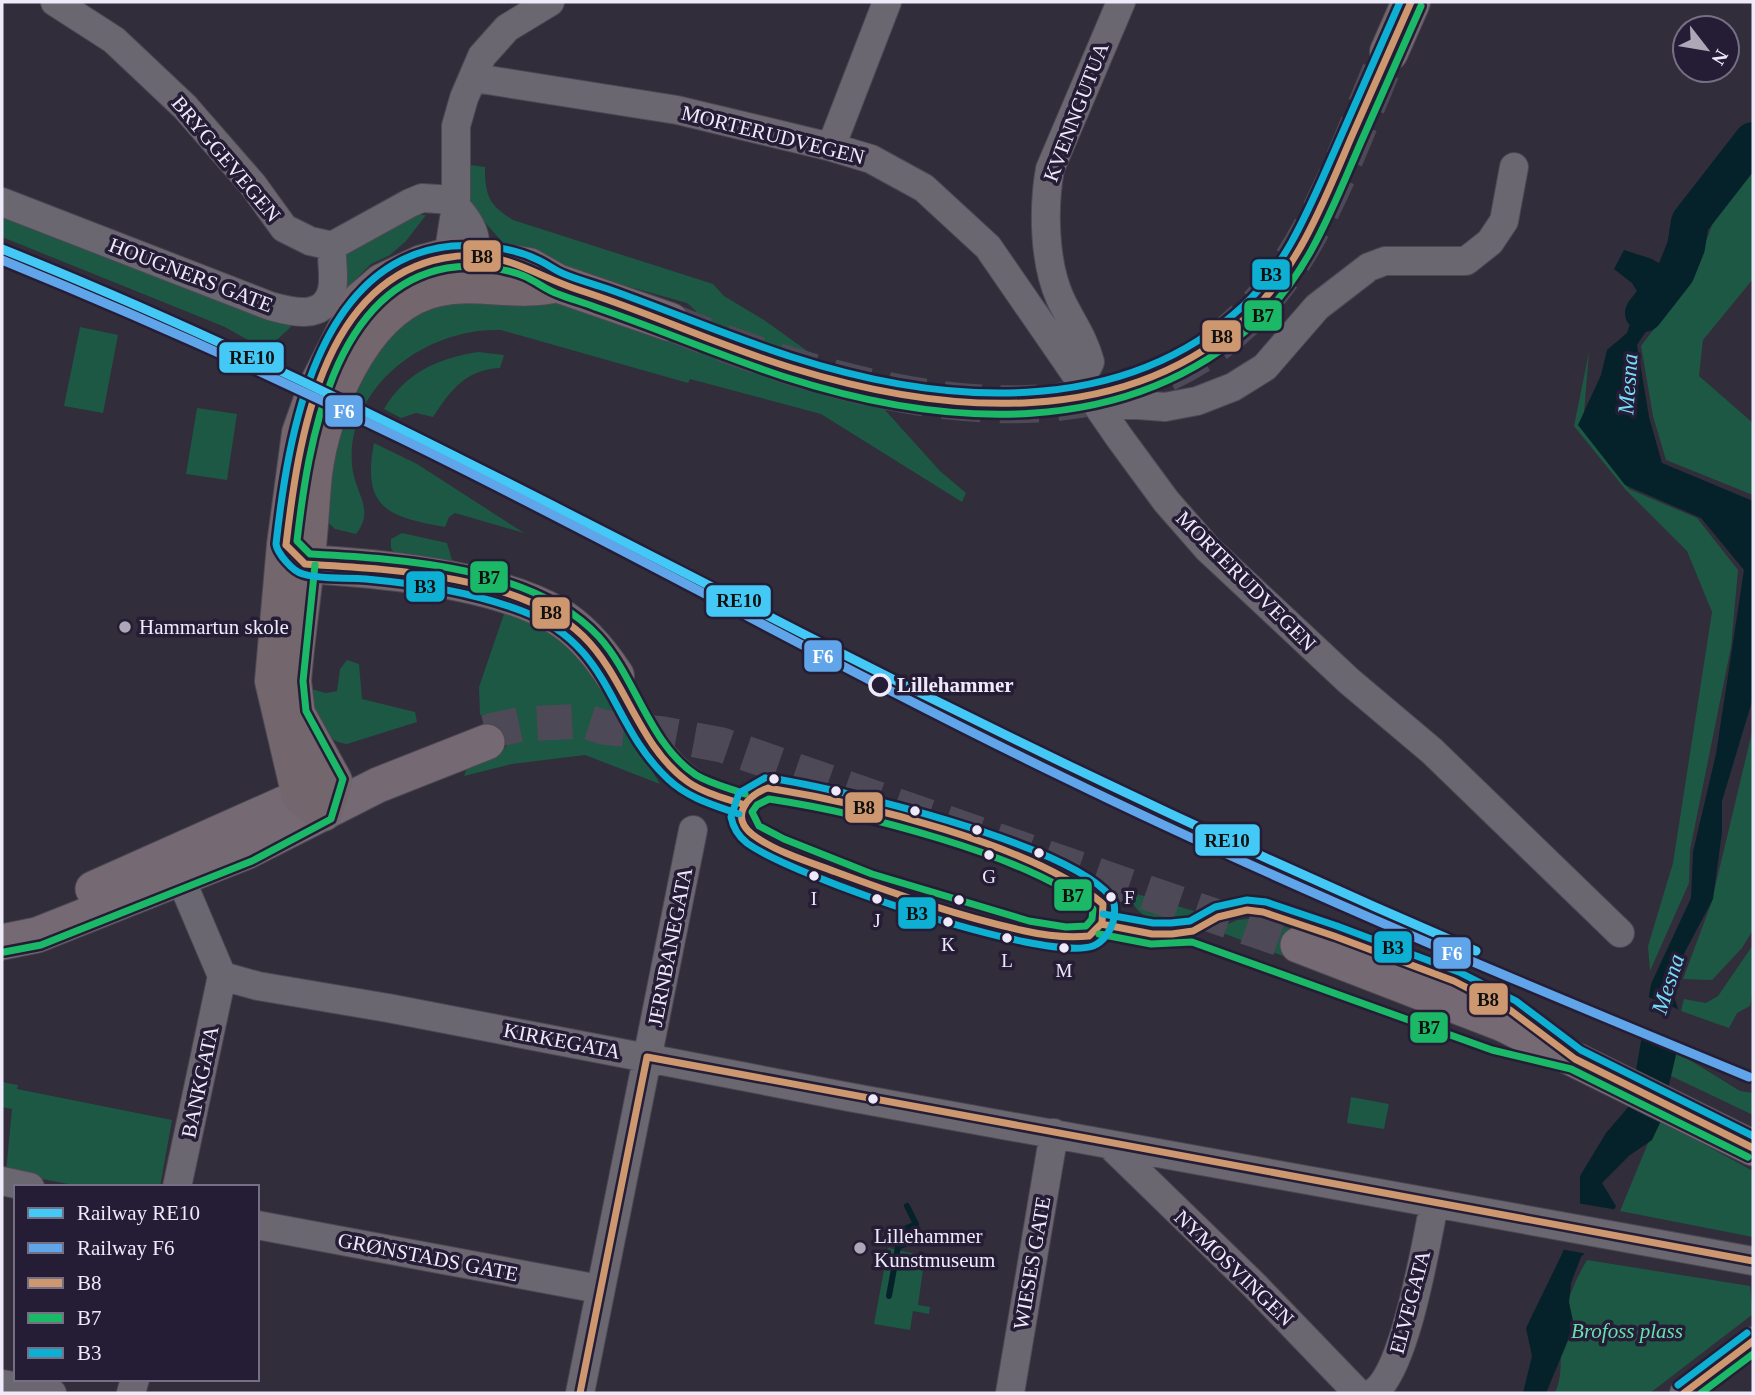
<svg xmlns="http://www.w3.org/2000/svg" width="1755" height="1395" viewBox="0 0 1755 1395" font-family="'Times New Roman',serif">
	<rect width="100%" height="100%" fill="#312d3a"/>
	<!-- green -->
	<path fill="#1d5844" d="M 1753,158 L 1753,279 L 1703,340 L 1699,376 L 1753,423 L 1753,495 L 1666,460 L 1653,416 L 1641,346 L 1692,279 L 1721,201 Z
		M 470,165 L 485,167 C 485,196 489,205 513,220 L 713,284 L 724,296 L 764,320 L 876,400 L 940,471 L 966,493 L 962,502 L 821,414 L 690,379 L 688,383 L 501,330 C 428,327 346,385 352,465 C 354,492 376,510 356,534 L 335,529 L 324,519 L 324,465 L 369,352 L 426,300 L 535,296 L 688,336 L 694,329 L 696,311 L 687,303 L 616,283 L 505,245 L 471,207 Z
		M 2,214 L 294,324 L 266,350 L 225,327 L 2,237 Z
		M 413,215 L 426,215 L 406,241 L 390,255 L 371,264 L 339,296 L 341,260 L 347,250 Z
		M 80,327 L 118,335 L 103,413 L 64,406 Z
		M 478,352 L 504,355 L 500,368 C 465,370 451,390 433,417 L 416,413 L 401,418 L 384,409 C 405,373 438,358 478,352 Z
		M 1589,352 L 1583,425 L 1629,489 L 1697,518 L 1738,570 L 1731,647 L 1690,850 L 1689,883 L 1650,971 L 1648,946 L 1673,863 L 1712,612 L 1687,551 L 1625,489 L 1574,426 Z
		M 197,408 L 237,414 L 227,480 L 186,474 Z
		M 374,443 L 417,464 L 524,533 L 455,513 L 449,517 L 445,527 C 390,517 361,510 374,443 Z
		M 402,533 L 447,543 L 452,560 L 509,576 L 396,556 L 391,548 L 391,539 Z
		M 505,611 C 520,617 536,623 550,631 C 597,659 632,738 660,784 L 585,755 L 512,764 L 464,776 L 470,760 L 504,749 C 523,728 503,709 480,715 L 479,687 Z
		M 347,660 L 359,664 L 362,699 L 415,712 L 417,722 L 347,744 C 321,742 312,709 308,688 L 326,693 L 337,691 L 340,669 Z
		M 1753,728 L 1753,930 L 1742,948 L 1712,980 L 1683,979 L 1711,904 Z
		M 1133,893 L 1194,911 L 1195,913 C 1174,929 1141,924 1130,898 Z
		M 1257,918 L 1303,932 L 1294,960 L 1215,930 L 1237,920 Z
		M 1753,945 L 1753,990 L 1750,1006 L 1737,1013 L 1729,1028 L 1681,1011 L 1684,999 L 1706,1003 L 1718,996 Z
		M 1667,1046 L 1740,1091 L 1753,1093 L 1753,1115 L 1667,1074 Z
		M 2,1082 L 18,1085 L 17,1089 L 172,1120 L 160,1187 L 84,1187 L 6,1172 L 12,1109 L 2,1107 Z
		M 1351,1097 L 1389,1104 L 1384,1129 L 1347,1123 Z
		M 1658,1119 L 1753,1171 L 1753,1237 L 1620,1211 Z
		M 888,1248 L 925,1256 L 918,1305 L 930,1307 L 929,1314 L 913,1311 L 910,1330 L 874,1324 Z
		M 1587,1260 L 1750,1286 L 1753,1314 L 1650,1393 L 1555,1393 C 1563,1374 1560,1359 1561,1339 C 1563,1310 1572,1285 1587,1260 Z"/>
	<!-- water -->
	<path fill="#05222b" d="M 1624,250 L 1652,259 L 1682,277 L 1637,345 L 1649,417 L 1662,463 L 1753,501 L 1753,698 L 1722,801 L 1722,832 L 1713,899 L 1678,965 L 1673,993 L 1683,1025 L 1660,1123 L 1652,1140 L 1630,1155 L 1602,1183 L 1616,1206 L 1598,1239 L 1581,1257 L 1571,1283 L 1569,1302 L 1574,1326 L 1546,1393 L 1523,1393 L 1532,1356 L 1526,1328 L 1562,1254 L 1580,1203 L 1580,1176 L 1606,1133 L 1630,1105 L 1651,984 L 1691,898 L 1693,852 L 1716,754 L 1744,570 L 1701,518 L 1625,485 L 1578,425 L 1601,375 L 1607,350 L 1627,333 L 1640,296 L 1632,283 L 1614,269 Z"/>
	<!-- pier -->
	<path fill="#312d3a" d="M 1646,996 L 1682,1011 L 1687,1025 L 1682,1046 L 1640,1029 Z
		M 1577,1203 L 1618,1210 L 1601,1241 L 1588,1254 L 1560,1249 Z"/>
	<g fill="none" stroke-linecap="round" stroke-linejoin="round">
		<!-- stream -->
		<path stroke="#05222b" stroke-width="6" d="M 889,1296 L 898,1247 L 910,1242 L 909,1236 L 900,1231 L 916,1224 L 907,1206"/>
		<!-- river -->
		<path stroke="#05222b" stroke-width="38" d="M 1644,313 L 1676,272 L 1686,247 L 1690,222 L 1753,141"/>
		<!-- major-tunnel -->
		<path stroke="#4d4957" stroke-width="35" stroke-dasharray="35 18" stroke-linecap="butt" d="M 485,732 L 522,724 L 585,721 L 603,727 L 663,734 L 722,745 L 1298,945"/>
		<!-- highway-tunnel -->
		<path stroke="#4d4957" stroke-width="38" stroke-dasharray="38 19" stroke-linecap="butt" d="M 670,322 C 855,398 1125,475 1273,288 C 1324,224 1356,127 1389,52"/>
		<defs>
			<path id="minor" d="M 55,2 L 114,40 L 185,107 L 253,185 L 284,228 L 310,241 L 332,246 L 410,203 L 422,198 L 455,200
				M 475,78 L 677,110 L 831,147 L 871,159 L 924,188 L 988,247 L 1119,437 L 1166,501 L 1208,549 L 1349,681 L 1432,751 L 1620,933
				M 831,147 L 887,2
				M 2,202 L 270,306 C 292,312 324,321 332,290 C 335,277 331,259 332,246
				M 456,206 C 477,231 483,246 462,274
				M 453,273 L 448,257 L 456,206 L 456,126 L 464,98 L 482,56 L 507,28 L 550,2
				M 1080,382 L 1090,362 C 1083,336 1071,322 1060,298 C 1044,262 1043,208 1050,169 L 1121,2
				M 1096,402 L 1165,407 L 1197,401 L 1233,387 L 1265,367 L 1317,307 L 1369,267 L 1385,261 L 1466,261 L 1490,242 L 1504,221 L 1514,167
				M 615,676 C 641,721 663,777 717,795
				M 180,877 L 222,976
				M 222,976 L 258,986 L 388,1008 L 849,1097 L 1753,1261
				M 1109,1144 L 1255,1286 L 1358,1393
				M 2,1181 L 30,1187
				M 177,1187 L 222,976
				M 257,1225 L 599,1289
				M 2,1384 L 52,1393
				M 131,1393 L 135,1379
				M 580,1393 L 693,830
				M 1010,1393 L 1054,1133
				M 1373,1393 C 1405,1372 1426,1245 1434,1204
				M 1684,1393 L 1753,1341"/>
			<path id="major" d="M 93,889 L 326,785
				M 2,942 L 37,935 L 248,851 L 378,785 L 487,742
				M 1298,945 L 1503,1024 L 1753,1148"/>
			<path id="highway" d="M 1389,52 L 1411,2
				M 557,283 C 513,294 469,275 425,291 C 360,314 321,409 313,474 C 310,504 309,534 305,564 C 301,603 295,642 292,681 L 296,714 L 333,781 L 323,812 L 301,796 L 274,681 L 286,545 L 301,433 L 317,388 L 361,301 L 382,283 L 422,264 L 448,257 L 474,258 L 529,267 L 557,283 L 670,322
				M 287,547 L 305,564 C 377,568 494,579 556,615 C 580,629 600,653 615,676"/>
		</defs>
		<!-- minor casing -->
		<use href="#minor" stroke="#4c4854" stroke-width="30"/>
		<!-- major casing -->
		<use href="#major" stroke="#4c4854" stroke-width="37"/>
		<!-- highway casing -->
		<use href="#highway" stroke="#4c4854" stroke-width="40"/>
		<!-- minor -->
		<use href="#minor" stroke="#6a6771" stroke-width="28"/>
		<!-- major -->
		<use href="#major" stroke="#756a73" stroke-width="35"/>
		<!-- highway -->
		<use href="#highway" stroke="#73666d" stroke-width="38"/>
		<defs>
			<path id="bus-1" d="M 286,545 C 298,442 321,281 444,258 C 502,247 530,274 579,290 C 651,313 719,346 792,368 C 944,415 1126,431 1250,314 C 1299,267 1325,199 1351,138 C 1371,93 1391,47 1411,2
				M 286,545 L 305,564 C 389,569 520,575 583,636 C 626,678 638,746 688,782 C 704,793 724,798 742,804
				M 768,788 C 861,803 1032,844 1103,904 L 1102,923 L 1089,936 C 1067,938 1047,936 1025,931 C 961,917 898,895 836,872 C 809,862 776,852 753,835 C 729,817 747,795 768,788 Z
				M 1101,924 L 1152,934 L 1172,934 L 1193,931 L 1218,917 L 1247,910 L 1263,912 L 1334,936 L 1454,981 L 1510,1010 L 1575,1059 L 1753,1148
				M 580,1393 L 647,1057 L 1753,1261
				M 1684,1393 L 1753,1341"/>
			<path id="bus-2" d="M 745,794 C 729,788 711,784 696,775 C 649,744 636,678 599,637 C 534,566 400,559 310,554 L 297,541 C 308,445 332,289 447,268 C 471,264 501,267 524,276 C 536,281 546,290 558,294 C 570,299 583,302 595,307 C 659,329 721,356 785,377 C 943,428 1126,441 1256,322 C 1308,276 1334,204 1361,142 C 1381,97 1401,51 1421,6
				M 769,799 C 855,812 1028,854 1093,909 L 1092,919 L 1086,926 L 1066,927 L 1029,921 L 872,874 L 784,839 L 759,826 L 752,812 L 757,805 Z
				M 1099,934 L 1151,944 L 1192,942 L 1492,1050 L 1571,1069 L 1748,1157
				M 4,952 L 41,945 L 252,861 L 331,819 L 343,779 L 306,711 L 303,681 L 315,565
				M 1701,1393 L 1753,1354"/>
			<path id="bus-3" d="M 765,778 L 739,793 L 731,817 C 733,827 738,836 747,843 C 792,876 1043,963 1093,946 C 1103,942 1110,932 1113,922 C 1115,915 1116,903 1111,897 C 1067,843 841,789 770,778
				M 739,814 C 713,805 688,798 668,779 C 607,722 614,646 522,611 C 472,592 419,584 366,579 C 346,577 322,580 303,574 C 293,572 277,553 276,544 C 288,436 316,259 452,246 C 479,244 511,247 536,259 C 546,263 554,270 564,274 C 578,280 594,284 608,289 C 670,311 730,337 792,357 C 940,405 1120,420 1243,306 C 1285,267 1308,211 1331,159 C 1354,107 1377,54 1400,2
				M 1103,914 L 1153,923 L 1171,923 L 1190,921 L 1215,907 L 1247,900 L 1266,902 L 1337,926 L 1459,972 L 1516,1001 L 1581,1050 L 1753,1136
				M 1678,1385 L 1747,1333"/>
		</defs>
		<!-- bus-1 casing -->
		<use href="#bus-1" stroke="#251d36" stroke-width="12"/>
		<!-- bus-2 casing -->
		<use href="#bus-2" stroke="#251d36" stroke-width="12"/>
		<!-- bus-3 casing -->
		<use href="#bus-3" stroke="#251d36" stroke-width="12"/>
		<!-- bus-1 -->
		<use href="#bus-1" stroke="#cd976f" stroke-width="7"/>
		<!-- bus-2 -->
		<use href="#bus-2" stroke="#1ab867" stroke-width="7"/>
		<!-- bus-3 -->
		<use href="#bus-3" stroke="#0dafd3" stroke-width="7"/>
		<defs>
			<path id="rail-1" d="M 2,249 C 285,362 552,506 823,644 C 1037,753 1255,856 1476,951"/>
			<path id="rail-2" d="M 2,260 C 137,315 269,374 400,438 C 624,547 841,670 1065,778 C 1289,887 1519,982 1749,1077"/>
		</defs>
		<!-- rail-1 casing -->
		<use href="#rail-1" stroke="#251d36" stroke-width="14"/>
		<!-- rail-2 casing -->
		<use href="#rail-2" stroke="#251d36" stroke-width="14"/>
		<!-- rail-1 -->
		<use href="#rail-1" stroke="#44c8f5" stroke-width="9"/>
		<!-- rail-2 -->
		<use href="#rail-2" stroke="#60a5e9" stroke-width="9"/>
	</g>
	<!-- markers -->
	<g fill="#aca8b7" stroke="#251d36" stroke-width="2.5">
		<circle cx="125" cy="627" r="7"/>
		<circle cx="860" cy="1248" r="7"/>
	</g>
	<circle fill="#251d36" stroke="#eeeafa" stroke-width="3.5" cx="880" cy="685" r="10"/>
	<g fill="#eeeafa" stroke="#251d36" stroke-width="2.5">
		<circle cx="774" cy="779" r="6"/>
		<circle cx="836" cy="791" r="6"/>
		<circle cx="915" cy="811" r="6"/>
		<circle cx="977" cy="830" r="6"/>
		<circle cx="1039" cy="853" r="6"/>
		<circle cx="989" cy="855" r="6"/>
		<circle cx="814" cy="876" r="6"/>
		<circle cx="1111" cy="897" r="6"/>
		<circle cx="877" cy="899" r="6"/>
		<circle cx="959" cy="900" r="6"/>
		<circle cx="948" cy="922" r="6"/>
		<circle cx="1007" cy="938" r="6"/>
		<circle cx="1064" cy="948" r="6"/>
		<circle cx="873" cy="1099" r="6"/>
	</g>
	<g text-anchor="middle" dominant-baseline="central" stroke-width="7" stroke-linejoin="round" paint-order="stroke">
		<!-- bus labels -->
		<g font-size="19" fill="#eeeafa" stroke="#251d36">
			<text x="989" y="876">G</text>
			<text x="1124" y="897" text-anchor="start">F</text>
			<text x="814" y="898">I</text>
			<text x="877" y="920">J</text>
			<text x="948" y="944">K</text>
			<text x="1007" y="960">L</text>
			<text x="1064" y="970">M</text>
		</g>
		<!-- street labels -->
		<g font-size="21" fill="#eeeafa" stroke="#251d36">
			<text transform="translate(1076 112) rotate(-69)">KVENNGUTUA</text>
			<text transform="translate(773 135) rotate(14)">MORTERUDVEGEN</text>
			<text transform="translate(226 159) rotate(50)">BRYGGEVEGEN</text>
			<text transform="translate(191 275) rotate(21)">HOUGNERS GATE</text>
			<text transform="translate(1246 581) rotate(45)">MORTERUDVEGEN</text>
			<text transform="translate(670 947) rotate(-79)">JERNBANEGATA</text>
			<text transform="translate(562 1041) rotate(11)">KIRKEGATA</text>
			<text transform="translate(200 1082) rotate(-78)">BANKGATA</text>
			<text transform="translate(428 1257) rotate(11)">GRØNSTADS GATE</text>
			<text transform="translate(1032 1263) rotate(-80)">WIESES GATE</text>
			<text transform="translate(1234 1268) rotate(44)">NYMOSVINGEN</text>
			<text transform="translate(1410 1302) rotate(-75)">ELVEGATA</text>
		</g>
		<!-- poi labels -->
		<g font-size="21" fill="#eeeafa" stroke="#251d36" text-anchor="start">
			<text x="139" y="627">Hammartun skole</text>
			<text x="874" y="1236">Lillehammer<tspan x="874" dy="24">Kunstmuseum</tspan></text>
		</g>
		<!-- stop labels -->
		<g font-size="21" font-weight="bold" fill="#eeeafa" stroke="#251d36" text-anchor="start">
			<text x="897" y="685">Lillehammer</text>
		</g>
		<!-- park labels -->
		<g font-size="21" font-style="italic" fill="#67e0ad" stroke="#251d36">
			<text x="1627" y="1331">Brofoss plass</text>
		</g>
		<!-- water labels -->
		<g font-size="23" font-style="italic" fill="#75dcfc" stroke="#251d36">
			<text transform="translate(1628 384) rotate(-86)">Mesna</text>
			<text transform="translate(1668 984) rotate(-72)">Mesna</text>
		</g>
	</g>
	<g stroke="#251d36" stroke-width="2.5">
		<rect x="462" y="239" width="40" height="34" rx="7" fill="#cd976f"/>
		<rect x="1251" y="258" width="40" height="33" rx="7" fill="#0dafd3"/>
		<rect x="1243" y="299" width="40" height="33" rx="7" fill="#1ab867"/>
		<rect x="1201" y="319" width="41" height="34" rx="7" fill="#cd976f"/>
		<rect x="218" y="341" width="67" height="33" rx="7" fill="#44c8f5"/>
		<rect x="324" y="394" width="40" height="34" rx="7" fill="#60a5e9"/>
		<rect x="469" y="560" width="40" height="34" rx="7" fill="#1ab867"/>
		<rect x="405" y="570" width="41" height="33" rx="7" fill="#0dafd3"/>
		<rect x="705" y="584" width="67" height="34" rx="7" fill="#44c8f5"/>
		<rect x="531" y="596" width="40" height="34" rx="7" fill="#cd976f"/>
		<rect x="803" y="639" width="40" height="34" rx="7" fill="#60a5e9"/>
		<rect x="844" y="791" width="40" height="33" rx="7" fill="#cd976f"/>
		<rect x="1194" y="823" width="67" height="34" rx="7" fill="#44c8f5"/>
		<rect x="1053" y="878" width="40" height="34" rx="7" fill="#1ab867"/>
		<rect x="897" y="896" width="40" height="34" rx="7" fill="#0dafd3"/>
		<rect x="1373" y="930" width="40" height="34" rx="7" fill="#0dafd3"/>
		<rect x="1432" y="936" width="40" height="34" rx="7" fill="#60a5e9"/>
		<rect x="1468" y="982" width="41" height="34" rx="7" fill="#cd976f"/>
		<rect x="1409" y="1011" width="40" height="33" rx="7" fill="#1ab867"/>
	</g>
	<g font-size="19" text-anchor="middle" font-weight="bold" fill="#fff">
		<text x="344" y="418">F6</text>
		<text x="823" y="663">F6</text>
		<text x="1452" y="960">F6</text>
	</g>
	<g font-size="19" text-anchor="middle" font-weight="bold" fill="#111">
		<text x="482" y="263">B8</text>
		<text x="1271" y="281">B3</text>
		<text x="1263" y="322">B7</text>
		<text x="1222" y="343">B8</text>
		<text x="252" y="364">RE10</text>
		<text x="489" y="584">B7</text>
		<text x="425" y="593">B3</text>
		<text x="739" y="607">RE10</text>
		<text x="551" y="619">B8</text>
		<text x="864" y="814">B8</text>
		<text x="1227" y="847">RE10</text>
		<text x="1073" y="902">B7</text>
		<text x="917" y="920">B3</text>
		<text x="1393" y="954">B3</text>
		<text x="1488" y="1006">B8</text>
		<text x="1429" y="1034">B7</text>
	</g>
	<!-- border -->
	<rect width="1755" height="1395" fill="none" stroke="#eeeafa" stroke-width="7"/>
	<!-- legend -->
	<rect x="14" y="1185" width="245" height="196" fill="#251d36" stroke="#756f84" stroke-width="2"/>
	<rect x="28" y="1208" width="35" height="10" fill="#44c8f5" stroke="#756f84" stroke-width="2"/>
	<text x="77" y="1220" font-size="21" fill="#eeeafa">Railway RE10</text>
	<rect x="28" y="1243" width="35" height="10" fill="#60a5e9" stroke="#756f84" stroke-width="2"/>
	<text x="77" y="1255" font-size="21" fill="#eeeafa">Railway F6</text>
	<rect x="28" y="1278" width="35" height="10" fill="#cd976f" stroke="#756f84" stroke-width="2"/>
	<text x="77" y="1290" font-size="21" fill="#eeeafa">B8</text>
	<rect x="28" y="1313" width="35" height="10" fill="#1ab867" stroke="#756f84" stroke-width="2"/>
	<text x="77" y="1325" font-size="21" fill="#eeeafa">B7</text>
	<rect x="28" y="1348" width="35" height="10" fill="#0dafd3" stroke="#756f84" stroke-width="2"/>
	<text x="77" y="1360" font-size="21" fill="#eeeafa">B3</text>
	<!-- north arrow -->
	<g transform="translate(1706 49) rotate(121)"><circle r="33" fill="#251d36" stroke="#756f84" stroke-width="2"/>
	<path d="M0-5L12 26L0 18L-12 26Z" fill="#aca8b7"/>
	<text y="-10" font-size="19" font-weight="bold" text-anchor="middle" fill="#eeeafa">N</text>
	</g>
</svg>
